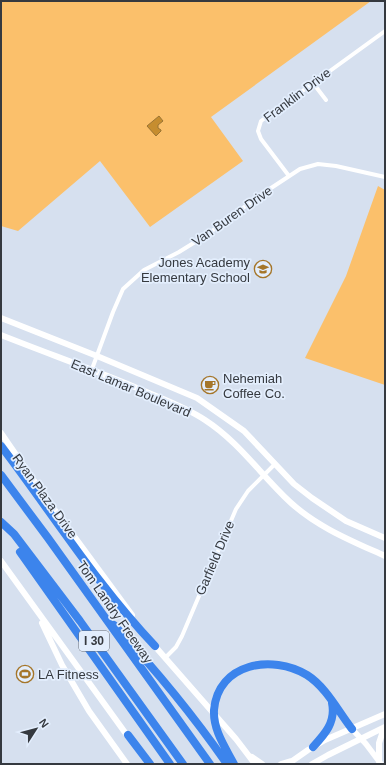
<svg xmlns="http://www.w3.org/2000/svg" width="386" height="765" viewBox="0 0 386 765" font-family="Arial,sans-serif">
	<rect width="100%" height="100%" fill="#d6e0ef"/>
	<!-- green -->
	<path fill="#fbc06b" d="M 1,1 L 371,1 L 211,117 L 243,161 L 150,227 L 100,161 L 18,231 L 1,226 Z
		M 378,186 L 385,190 L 385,385 L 305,358 L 346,276 Z"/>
	<!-- water -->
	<path fill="#c68d2f" stroke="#9a7434" d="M 159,116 L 163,121 L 158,125 L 158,128 L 161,130 L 161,131 L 156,136 L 147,126 Z"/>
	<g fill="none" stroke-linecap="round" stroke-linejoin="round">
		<!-- minor -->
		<path stroke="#fff" stroke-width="4" d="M 313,83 L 326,100
			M 289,176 L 261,139 L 258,131 L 261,121 L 385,31
			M 92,369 L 113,312 L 123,289 L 144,270 L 179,252 L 208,234 L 259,196 L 300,169 L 318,164 L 336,166 L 385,177
			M 165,658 L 176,647 L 182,636 L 236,509 L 248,491 L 275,464"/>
		<!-- tertiary -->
		<path stroke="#fff" stroke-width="5.5" d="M 352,729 L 366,744 L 381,764"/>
		<!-- secondary -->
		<path stroke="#fff" stroke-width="6" d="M 1,318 L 97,356 L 197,398 L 244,431 L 294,484 L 312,498 L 346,521 L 385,538
			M 1,335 C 46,353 92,369 137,388 C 160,398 184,406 205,420 C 239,442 261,475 290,502 C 317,527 352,541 385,556
			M 1,433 L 43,494 L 132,615
			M 1,561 L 129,738
			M 42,623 L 62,665 L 89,711 L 127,764
			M 153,644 L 236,739 L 255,764
			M 252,757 L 262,764
			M 379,761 L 379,743 L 384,728
			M 281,764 L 291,761
			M 288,764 L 308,750 L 325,740 L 385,714
			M 312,764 L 328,755 L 385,727"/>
		<!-- motorway -->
		<path stroke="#3c84ec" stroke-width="8" d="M 1,446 C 52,513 97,585 155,646
			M 1,475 L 48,538 L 210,764
			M 1,522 L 14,534 L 80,621 L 183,764
			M 20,552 L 170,764
			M 114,625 C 155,669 193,715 227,764
			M 128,735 L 150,764
			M 313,747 C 325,734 336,722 332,703
			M 234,764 C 225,747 213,730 214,710 C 218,663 272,654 307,675 C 326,687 338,711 352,729"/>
	</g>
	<!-- icons -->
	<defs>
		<symbol id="school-ring" viewBox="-11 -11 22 22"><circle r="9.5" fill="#e3eefd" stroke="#a5762a" stroke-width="1.5"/><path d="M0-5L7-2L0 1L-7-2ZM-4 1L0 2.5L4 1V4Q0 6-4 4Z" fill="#a5762a"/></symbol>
		<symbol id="cafe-ring" viewBox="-11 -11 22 22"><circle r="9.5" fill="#e3eefd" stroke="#a5762a" stroke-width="1.5"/><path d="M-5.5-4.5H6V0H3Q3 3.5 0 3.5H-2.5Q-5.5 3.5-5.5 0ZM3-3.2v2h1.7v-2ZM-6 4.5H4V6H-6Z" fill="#a5762a"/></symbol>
		<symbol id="stadium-ring" viewBox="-11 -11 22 22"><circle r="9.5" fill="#e3eefd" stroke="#a5762a" stroke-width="1.5"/><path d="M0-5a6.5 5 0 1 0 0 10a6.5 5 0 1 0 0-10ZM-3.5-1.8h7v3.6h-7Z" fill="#a5762a"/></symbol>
	</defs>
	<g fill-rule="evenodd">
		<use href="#school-ring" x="253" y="259" width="20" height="20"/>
		<use href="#cafe-ring" x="200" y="375" width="20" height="20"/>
		<use href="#stadium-ring" x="15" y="664" width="20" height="20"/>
	</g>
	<g text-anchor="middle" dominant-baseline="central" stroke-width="3.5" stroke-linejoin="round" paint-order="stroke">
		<!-- shield labels -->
		<rect fill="#e3eefd" stroke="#696f78" stroke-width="1" x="79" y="631" width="30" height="20" rx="3"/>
		<g font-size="12" font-weight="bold" fill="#35393f">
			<text x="94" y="641">I 30</text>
		</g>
		<!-- street labels -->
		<g font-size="13" fill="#35393f" stroke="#e3eefd">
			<text transform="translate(297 95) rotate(-37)">Franklin Drive</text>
			<text transform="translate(232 216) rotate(-35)">Van Buren Drive</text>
			<text transform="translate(131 388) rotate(23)">East Lamar Boulevard</text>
			<text transform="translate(45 496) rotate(54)">Ryan Plaza Drive</text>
			<text transform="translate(215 558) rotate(-67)">Garfield Drive</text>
			<text transform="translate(115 612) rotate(55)">Tom Landry Freeway</text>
		</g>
		<!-- poi labels -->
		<g font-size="13" fill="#35393f" stroke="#e3eefd" text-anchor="start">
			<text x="250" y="262" text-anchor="end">Jones Academy<tspan x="250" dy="15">Elementary School</tspan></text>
			<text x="223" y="378">Nehemiah<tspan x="223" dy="15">Coffee Co.</tspan></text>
			<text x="38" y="674">LA Fitness</text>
		</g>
	</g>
	<!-- border -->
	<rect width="386" height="765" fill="none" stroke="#35393f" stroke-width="4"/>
	<!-- north arrow -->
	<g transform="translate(36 729) rotate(54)" stroke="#e3eefd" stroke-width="3" paint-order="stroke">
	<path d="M0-3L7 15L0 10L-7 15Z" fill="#35393f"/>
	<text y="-6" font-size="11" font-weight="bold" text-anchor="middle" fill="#35393f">N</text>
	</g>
</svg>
